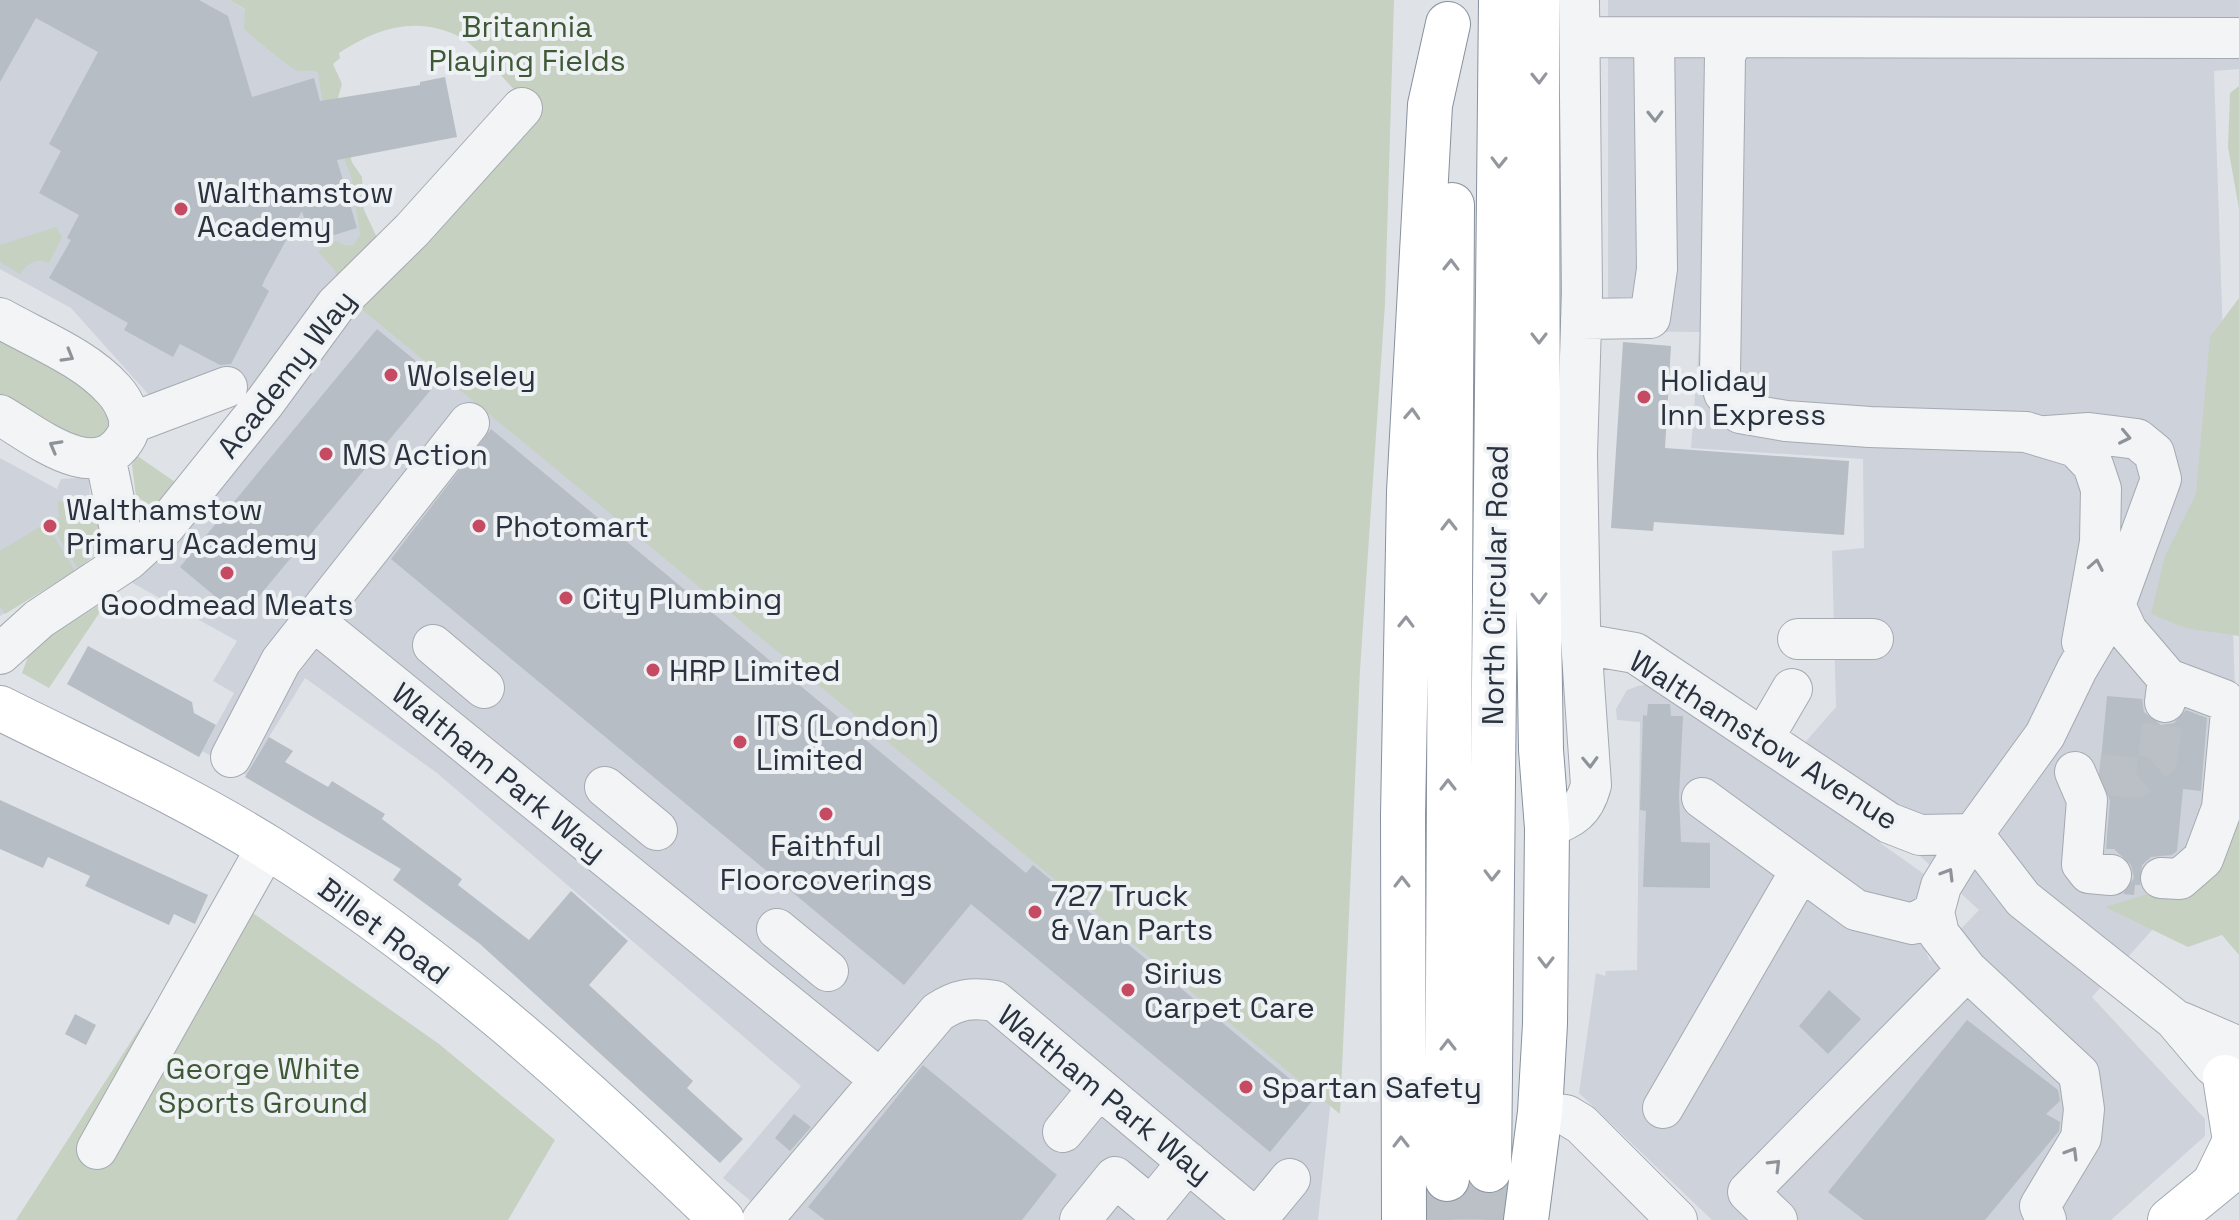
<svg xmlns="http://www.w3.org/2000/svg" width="2239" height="1220" viewBox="0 0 2239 1220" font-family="'Space Grotesk',sans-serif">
	<rect width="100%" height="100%" fill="#dfe3e8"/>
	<!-- built -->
	<path fill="#ced2da" d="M 0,0 L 229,0 L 329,59 L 373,257 L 248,392 L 221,372 L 149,395 L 71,308 L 0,269 Z
		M 1608,0 L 2239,0 L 2239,69 L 2214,71 L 2236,719 L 2223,851 L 2092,997 L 2205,1119 L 2205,1136 L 2111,1220 L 1712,1220 L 1579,1093 L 1596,973 L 1605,976 L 1606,971 L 1637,970 L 1640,722 L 1617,720 L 1616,709 L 1627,690 L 1638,686 L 1650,684 L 1664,690 L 1924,874 L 1912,910 L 1913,924 L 1930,961 L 1979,910 L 1801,747 L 1836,707 L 1832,551 L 1864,548 L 1863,459 L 1691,448 L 1700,332 L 1608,331 Z
		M 363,301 L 1331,1099 L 1318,1220 L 774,1220 L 723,1178 L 801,1086 L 437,773 L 305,678 L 246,775 L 202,751 L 234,693 L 213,681 L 237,641 L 129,581 Z
		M 0,458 L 57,489 L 61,479 L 89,477 L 90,499 L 102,499 L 98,552 L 78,569 L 0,616 Z"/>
	<!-- green -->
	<path fill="#c6d1c1" d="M 229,0 L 1394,0 L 1385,304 L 1360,670 L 1340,1114 L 359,307 L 526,102 C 508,85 480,48 460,37 C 417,15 377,28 339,53 L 340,58 L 333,64 L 342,84 L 338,98 L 351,161 L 362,177 L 364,210 L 378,240 L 339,283 L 334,269 L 318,251 L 336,241 L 346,246 L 353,245 L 360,235 L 352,179 L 322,99 L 318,72 C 309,68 306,72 298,71 C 293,70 250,35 244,29 L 245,9 Z
		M 2239,86 L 2239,209 L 2228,147 L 2230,93 Z
		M 56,227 L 62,237 L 49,263 C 37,257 27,263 20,274 L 0,262 L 0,245 Z
		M 2239,298 L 2239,636 L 2186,628 L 2151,614 L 2165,556 L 2196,494 L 2210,337 Z
		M 0,335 L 105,399 L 112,439 L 79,439 L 0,395 Z
		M 136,455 L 178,484 L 158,511 L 136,496 L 132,465 Z
		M 102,499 L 98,552 L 78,569 L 50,522 L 59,517 L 58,502 Z
		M 46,523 L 75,571 L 5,614 L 0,606 L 0,551 Z
		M 99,605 L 102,609 L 49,688 L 22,673 L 31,649 L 40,641 Z
		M 2239,793 L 2239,955 L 2222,935 L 2188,947 L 2105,907 L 2148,894 L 2204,871 L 2235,832 Z
		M 226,894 L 439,1044 L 555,1140 L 508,1220 L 16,1220 Z"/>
	<!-- building -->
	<path fill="#b7bdc4" d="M 0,0 L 199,0 L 228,16 L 252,97 L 314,78 L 320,101 L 420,85 L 420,82 L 445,77 L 457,137 L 337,160 L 357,228 L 311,242 L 302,211 L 265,279 L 262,286 L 269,291 L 231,364 L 220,365 L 180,344 L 173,357 L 124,330 L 128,323 L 49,278 L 71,240 L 67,238 L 79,215 L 39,193 L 61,151 L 49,144 L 98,52 L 36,18 L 0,82 Z
		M 377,329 L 439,380 L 241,618 L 180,567 Z
		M 1623,342 L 1671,346 L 1665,448 L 1849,461 L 1844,535 L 1654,522 L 1653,531 L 1611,528 Z
		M 491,429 L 1026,873 L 1033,865 L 1314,1099 L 1270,1152 L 971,904 L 904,985 L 391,559 Z
		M 88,646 L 192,702 L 194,713 L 216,725 L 199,757 L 67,684 Z
		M 2107,696 L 2142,699 L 2144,712 L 2161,725 L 2174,723 L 2186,710 L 2207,718 L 2201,791 L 2183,789 L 2177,851 L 2172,855 L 2151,857 L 2142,865 L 2140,885 L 2135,885 L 2134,895 L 2123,894 L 2134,878 L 2131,865 L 2114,849 L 2106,849 L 2110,801 L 2100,771 Z
		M 1648,704 L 1670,704 L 1671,716 L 1683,716 L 1679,796 L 1681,842 L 1710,843 L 1710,888 L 1643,887 L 1646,811 L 1640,810 L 1643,715 L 1647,716 Z
		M 269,737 L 293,751 L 285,762 L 328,787 L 332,781 L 385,814 L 382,819 L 462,879 L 458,885 L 529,940 L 571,891 L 628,941 L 589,985 L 693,1081 L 687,1088 L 743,1139 L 720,1163 L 480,944 L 393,880 L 401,869 L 245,777 Z
		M 0,800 L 208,895 L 195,924 L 174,914 L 169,925 L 85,886 L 90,876 L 48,857 L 43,868 L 0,849 Z
		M 1829,990 L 1861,1019 L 1828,1054 L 1799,1026 Z
		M 75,1014 L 96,1025 L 86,1045 L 65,1034 Z
		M 1967,1020 L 2058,1090 L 2060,1101 L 2046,1114 L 2060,1122 L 2059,1131 L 1985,1220 L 1864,1220 L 1828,1192 Z
		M 923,1065 L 1057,1175 L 1022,1220 L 825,1220 L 808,1207 Z
		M 794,1114 L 811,1127 L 790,1151 L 775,1138 Z"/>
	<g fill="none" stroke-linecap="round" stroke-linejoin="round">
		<!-- minor-tunnel -->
		<path stroke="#bbc0c6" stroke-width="40" stroke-dasharray="40 20" stroke-linecap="butt" d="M 2099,774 L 2136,778 L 2158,758 L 2165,702"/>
		<!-- highway-tunnel -->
		<path stroke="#bbc0c6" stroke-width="44" stroke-dasharray="44 22" stroke-linecap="butt" d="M 1447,1179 L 1448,1220
			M 1488,1220 L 1489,1170"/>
		<defs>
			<path id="minor" d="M 1580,37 L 2239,38
				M 1732,40 L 1725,56 L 1720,375 L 1724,393 L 1740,413 L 1786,421 L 1870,427 L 2026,432 L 2076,447 L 2093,465 L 2101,489 L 2100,542 L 2082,642
				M 0,318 C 37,339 86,358 114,390 C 124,401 134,421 127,435 C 98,489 35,435 0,415
				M 1581,319 L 1650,318 L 1657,269 L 1654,38
				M 129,424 L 227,387
				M 105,458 C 114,492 117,526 128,560
				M 2115,605 L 2127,631 L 2168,679 L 2165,702
				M 314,621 L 881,1080
				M 1798,639 L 1873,639
				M 1583,644 L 1635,653 L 1889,823 L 1920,835 L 1973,834
				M 433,645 L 484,688
				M 0,654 L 39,619 L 128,560 L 166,525 L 265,402 L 336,305 L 412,230 L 522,108
				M 1764,737 L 1792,689
				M 231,757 L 281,661 L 469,423
				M 2075,772 L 2087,800 L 2082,864 L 2089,873 L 2111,875
				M 605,787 L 657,830
				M 1702,798 L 1856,910 L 1913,924 L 1934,912
				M 1547,828 C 1572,817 1584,812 1591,785 L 1580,625 L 1577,454 L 1582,292 L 1579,0
				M 1973,834 L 2023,899 L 2174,1019 L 2213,1065 L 2239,1087
				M 2161,878 L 2180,879 L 2203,859 L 2222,808 L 2231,712 L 2224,700 L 2168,679
				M 777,929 L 828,971
				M 2181,1022 L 2239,1047
				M 1663,1108 L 1801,870
				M 1540,1112 L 1566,1115 L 1581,1124 L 1677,1220
				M 1063,1132 L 1099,1088
				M 97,1149 L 267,847
				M 1257,1219 L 1290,1179
				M 762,1220 L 938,1012 C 958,999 972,997 995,1001 L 1257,1220
				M 1080,1220 L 1115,1177 L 1151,1207 L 1188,1162
				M 1777,1220 L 1748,1192 L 1967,970
				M 2046,1220 L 2040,1206 L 2081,1138 L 2084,1109 L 2079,1074 L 1967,970 L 1939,934 L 1934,912 L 1941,886 L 1973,834 L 2045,735 L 2077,669 L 2115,605 L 2161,479 L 2154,453 L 2137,439 L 2089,433 L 2047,436"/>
			<path id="major" d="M 0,708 C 90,753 183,794 269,848 C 434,951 583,1085 722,1220
				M 2214,1184 L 2235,1141 L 2225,1077
				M 2170,1220 L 2236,1166"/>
			<path id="highway" d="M 1489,1170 L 1501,0
				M 1447,1179 L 1452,205
				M 1404,1220 L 1403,815 L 1409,492 L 1430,105 L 1448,24
				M 1526,1220 L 1540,1112 L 1545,1024 L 1547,828 L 1541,750 L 1538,563 L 1537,0"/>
		</defs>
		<!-- minor casing -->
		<use href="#minor" stroke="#a5aab2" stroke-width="42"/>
		<!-- major casing -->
		<use href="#major" stroke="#9fa8b3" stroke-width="46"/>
		<!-- highway casing -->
		<use href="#highway" stroke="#87919e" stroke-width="46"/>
		<!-- minor -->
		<use href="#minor" stroke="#f2f4f6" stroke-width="40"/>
		<!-- major -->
		<use href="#major" stroke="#fff" stroke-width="44"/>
		<!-- highway -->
		<use href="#highway" stroke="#fff" stroke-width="44"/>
	</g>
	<!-- one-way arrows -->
	<defs><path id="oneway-chevron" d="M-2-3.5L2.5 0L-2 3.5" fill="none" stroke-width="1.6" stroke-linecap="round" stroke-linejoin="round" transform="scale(2)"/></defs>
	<g stroke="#94989e">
		<use href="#oneway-chevron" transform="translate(1539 78) rotate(89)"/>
		<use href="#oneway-chevron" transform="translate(1499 162) rotate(91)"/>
		<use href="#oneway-chevron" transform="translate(1451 265) rotate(-89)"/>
		<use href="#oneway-chevron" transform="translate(1539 338) rotate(90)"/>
		<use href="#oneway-chevron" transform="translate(1412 414) rotate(-87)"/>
		<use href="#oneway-chevron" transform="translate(1449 525) rotate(-90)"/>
		<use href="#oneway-chevron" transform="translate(1539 598) rotate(89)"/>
		<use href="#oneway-chevron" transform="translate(1406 622) rotate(-89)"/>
		<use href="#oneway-chevron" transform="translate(1448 785) rotate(-90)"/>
		<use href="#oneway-chevron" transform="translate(1492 875) rotate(91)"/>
		<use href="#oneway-chevron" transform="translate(1402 882) rotate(-90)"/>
		<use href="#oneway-chevron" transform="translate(1546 962) rotate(90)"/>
		<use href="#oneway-chevron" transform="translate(1448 1045) rotate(-90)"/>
		<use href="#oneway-chevron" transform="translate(1401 1142) rotate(-90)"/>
	</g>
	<g stroke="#8e939a">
		<use href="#oneway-chevron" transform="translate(1655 116) rotate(89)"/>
		<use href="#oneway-chevron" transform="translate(68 356) rotate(30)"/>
		<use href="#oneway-chevron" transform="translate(2125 437) rotate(12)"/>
		<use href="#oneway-chevron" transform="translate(55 446) rotate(-151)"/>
		<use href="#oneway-chevron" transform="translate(2096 565) rotate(-79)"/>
		<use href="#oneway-chevron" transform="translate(1590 762) rotate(88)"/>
		<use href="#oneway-chevron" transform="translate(1948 874) rotate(-59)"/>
		<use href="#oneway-chevron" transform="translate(2072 1153) rotate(-59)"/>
		<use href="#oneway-chevron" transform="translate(1775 1165) rotate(-45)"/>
	</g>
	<!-- markers -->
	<g fill="#c74a63" stroke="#eff2f5" stroke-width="3">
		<circle cx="181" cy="209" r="8"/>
		<circle cx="391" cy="375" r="8"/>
		<circle cx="1644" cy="397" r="8"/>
		<circle cx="326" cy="454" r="8"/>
		<circle cx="50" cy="526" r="8"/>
		<circle cx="479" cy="526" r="8"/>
		<circle cx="227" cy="573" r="8"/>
		<circle cx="566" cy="598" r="8"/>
		<circle cx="653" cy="670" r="8"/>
		<circle cx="740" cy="742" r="8"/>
		<circle cx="826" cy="814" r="8"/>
		<circle cx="1035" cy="912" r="8"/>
		<circle cx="1128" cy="990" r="8"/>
		<circle cx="1246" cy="1087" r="8"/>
	</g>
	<g text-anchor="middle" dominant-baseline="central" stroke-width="8" stroke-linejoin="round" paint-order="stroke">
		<!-- park labels -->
		<g font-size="30" fill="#3f5937" stroke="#eff2f5">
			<text x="527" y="26">Britannia<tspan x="527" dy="34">Playing Fields</tspan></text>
			<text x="263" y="1068">George White<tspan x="263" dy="34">Sports Ground</tspan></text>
		</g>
		<!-- poi labels -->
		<g font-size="30" fill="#29323e" stroke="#eff2f5" text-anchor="start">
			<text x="197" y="192">Walthamstow<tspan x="197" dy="34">Academy</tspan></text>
			<text x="407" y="375">Wolseley</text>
			<text x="1660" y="380">Holiday<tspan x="1660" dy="34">Inn Express</tspan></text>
			<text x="342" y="454">MS Action</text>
			<text x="66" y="509">Walthamstow<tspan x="66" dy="34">Primary Academy</tspan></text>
			<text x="495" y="526">Photomart</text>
			<text x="582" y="598">City Plumbing</text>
			<text x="227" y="604" text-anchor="middle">Goodmead Meats</text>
			<text x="669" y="670">HRP Limited</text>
			<text x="756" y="725">ITS (London)<tspan x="756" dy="34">Limited</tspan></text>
			<text x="826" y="845" text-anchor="middle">Faithful<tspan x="826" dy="34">Floorcoverings</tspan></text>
			<text x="1051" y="895">727 Truck<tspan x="1051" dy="34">&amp; Van Parts</tspan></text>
			<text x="1144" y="973">Sirius<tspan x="1144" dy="34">Carpet Care</tspan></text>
			<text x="1262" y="1087">Spartan Safety</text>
		</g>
		<!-- street labels -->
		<g font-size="30" fill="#29323e" stroke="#eff2f5">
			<text transform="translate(286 374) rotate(-52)">Academy Way</text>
			<text transform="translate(1495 585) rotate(-89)">North Circular Road</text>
			<text transform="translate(1764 740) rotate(32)">Walthamstow Avenue</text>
			<text transform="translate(499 772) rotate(39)">Waltham Park Way</text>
			<text transform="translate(384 931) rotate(37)">Billet Road</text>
			<text transform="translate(1105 1094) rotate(39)">Waltham Park Way</text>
		</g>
	</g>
</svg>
